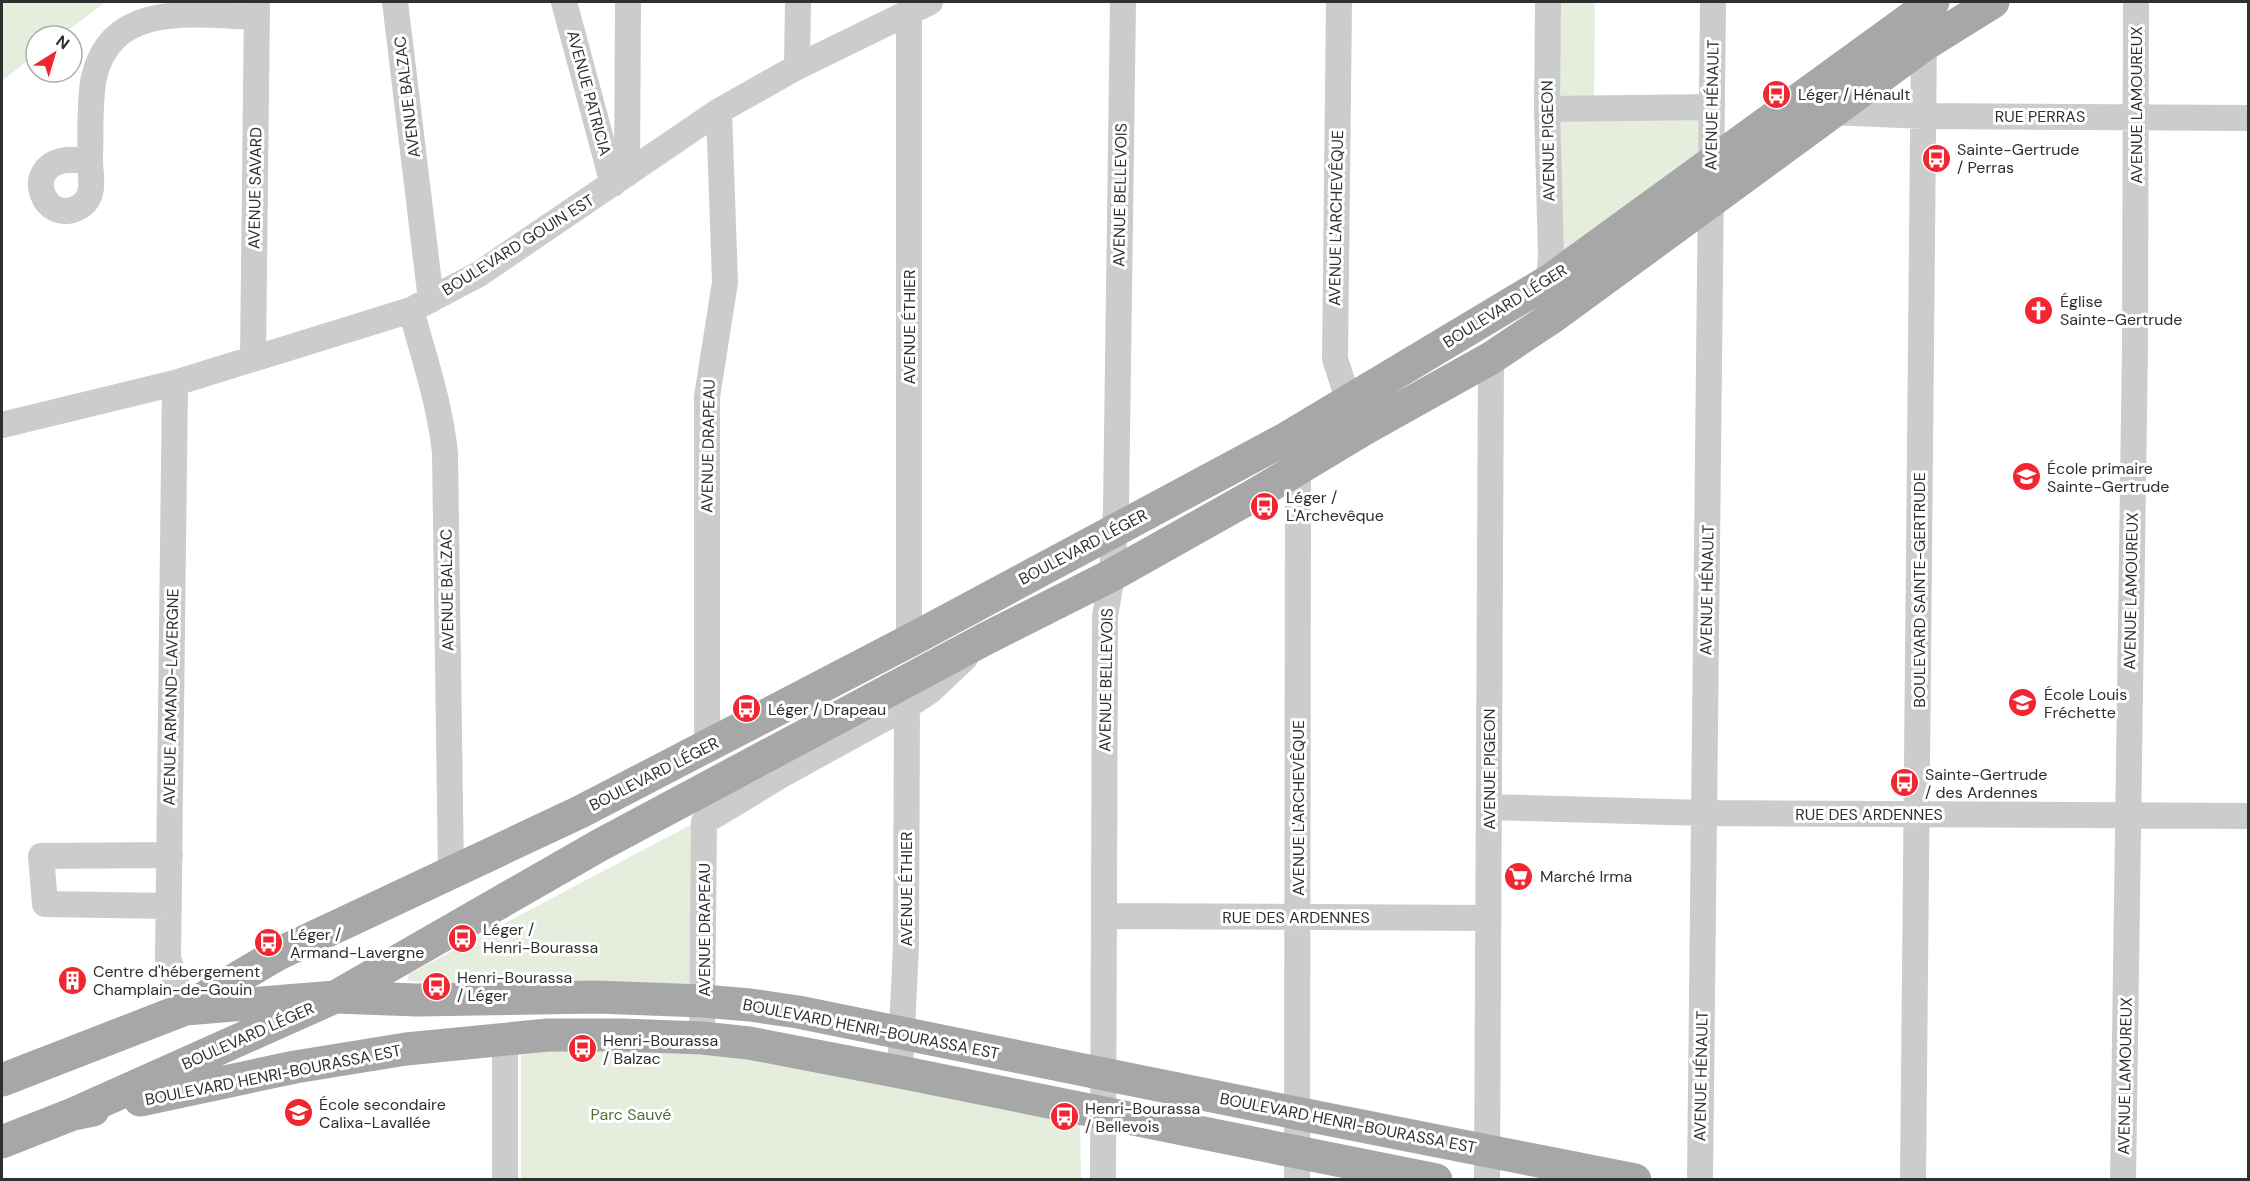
<svg xmlns="http://www.w3.org/2000/svg" width="2250" height="1181" viewBox="0 0 2250 1181" font-family="'DM Sans',sans-serif">
	<rect width="100%" height="100%" fill="#fff"/>
	<!-- green -->
	<path fill="#e5eddc" d="M 2,2 L 106,2 L 60,36 L 36,36 L 36,54 L 2,81 Z
		M 1551,2 L 1595,2 L 1594,119 L 1712,107 L 1710,162 L 1549,281 Z
		M 694,823 L 698,997 L 407,981 L 409,974 Z
		M 521,1049 L 700,1051 L 795,1063 L 1080,1122 L 1081,1179 L 521,1180 Z"/>
	<g fill="none" stroke-linecap="round" stroke-linejoin="round">
		<!-- minor -->
		<path stroke="#ccc" stroke-width="26" d="M 395,2 L 431,300
			M 564,2 L 613,184
			M 1339,2 L 1335,359 L 1349,402 L 1357,417
			M 1548,2 L 1547,109 L 1551,256 L 1549,281
			M 909,12 L 909,641
			M 797,67 L 798,2
			M 1547,109 L 1712,107
			M 1832,112 L 1923,116 L 2248,118
			M 66,160 L 90,160 C 90,169 92,179 91,188 C 90,196 86,203 79,207 C 45,227 20,167 66,160 Z
			M 90,160 C 91,136 89,99 94,77 C 112,0 195,15 257,17
			M 627,174 L 628,2
			M 411,310 C 424,357 440,404 445,453 L 451,874
			M 253,359 L 257,2
			M 175,383 L 168,958 L 185,1009
			M 2,425 L 175,383 L 411,310 L 479,274 L 719,111 L 797,67 L 930,2
			M 1292,455 L 1298,471 L 1297,1180
			M 707,746 L 707,397 L 725,282 L 719,111
			M 1489,807 L 1705,813 L 2248,816
			M 169,906 L 45,904 L 41,856 L 170,855
			M 1105,916 L 1487,918
			M 702,1038 L 704,822 L 785,773 L 907,706 L 930,691 L 965,658
			M 900,1072 L 906,945 L 907,706
			M 505,1180 L 505,1040
			M 1103,1180 L 1105,616 L 1112,575 L 1116,508 L 1123,2
			M 1487,1180 L 1491,358
			M 1700,1180 L 1713,2
			M 1913,1180 L 1924,32
			M 2123,1180 L 2135,345 L 2136,2"/>
		<!-- major -->
		<path stroke="#a7a7a7" stroke-width="33" d="M 185,1009 L 278,954 L 580,812 L 909,641 L 1287,438 L 1549,281 L 1933,2
			M 2,1080 L 185,1009 L 335,997 L 417,1000 L 596,997 L 703,1001 L 750,1005 L 798,1012 L 1296,1113 L 1635,1180
			M 140,1100 L 295,1067 L 406,1049 L 548,1035 L 622,1035 L 702,1038 L 749,1043 L 900,1072 L 1436,1180
			M 73,1114 L 335,997 L 600,845 L 987,638 L 1112,575 L 1258,493 L 1364,429 L 1491,358 L 1554,316 L 1924,45 L 1993,2
			M 2,1142 L 73,1114 L 93,1110"/>
	</g>
	<!-- icons -->
	<defs>
		<symbol id="bus-disc" viewBox="-11 -11 22 22"><circle r="9.5" fill="#f12631" stroke="#fff"/><path d="M-5-6H5V4H4V6H2V4H-2V6H-4V4H-5ZM-3.5-4V0h7V-4ZM-3.5 1.2v1.5H-2V1.2ZM2 1.2v1.5H3.5V1.2Z" fill="#fff"/></symbol>
		<symbol id="church-disc" viewBox="-11 -11 22 22"><circle r="9.5" fill="#f12631" stroke="#fff"/><path d="M-1.2-6h2.4v3.5h3.3v2.4h-3.3V6h-2.4V-.1h-3.3v-2.4h3.3Z" fill="#fff"/></symbol>
		<symbol id="school-disc" viewBox="-11 -11 22 22"><circle r="9.5" fill="#f12631" stroke="#fff"/><path d="M0-5L7-2L0 1L-7-2ZM-4 1L0 2.5L4 1V4Q0 6-4 4Z" fill="#fff"/></symbol>
		<symbol id="supermarket-disc" viewBox="-11 -11 22 22"><circle r="9.5" fill="#f12631" stroke="#fff"/><path d="M-6-5.5h2.5l.6 2H6L4.5 2H-2.5L-4.4-4H-6ZM-1.5 3.2a1.3 1.3 0 1 0 .1 0ZM3 3.2a1.3 1.3 0 1 0 .1 0Z" fill="#fff"/></symbol>
		<symbol id="building-disc" viewBox="-11 -11 22 22"><circle r="9.5" fill="#f12631" stroke="#fff"/><path d="M-4-6H4V6H1V3H-1V6H-4ZM-2.5-4.3h1.7v1.8h-1.7ZM.8-4.3h1.7v1.8H.8ZM-2.5-1h1.7V.8h-1.7ZM.8-1h1.7V.8H.8Z" fill="#fff"/></symbol>
	</defs>
	<g fill-rule="evenodd">
		<use href="#bus-disc" x="1760" y="78" width="33" height="33"/>
		<use href="#bus-disc" x="1920" y="142" width="33" height="33"/>
		<use href="#church-disc" x="2022" y="294" width="33" height="33"/>
		<use href="#school-disc" x="2010" y="460" width="33" height="33"/>
		<use href="#bus-disc" x="1248" y="490" width="33" height="33"/>
		<use href="#school-disc" x="2006" y="686" width="33" height="33"/>
		<use href="#bus-disc" x="730" y="692" width="33" height="33"/>
		<use href="#bus-disc" x="1888" y="766" width="33" height="33"/>
		<use href="#supermarket-disc" x="1502" y="860" width="33" height="33"/>
		<use href="#bus-disc" x="446" y="922" width="33" height="33"/>
		<use href="#bus-disc" x="252" y="926" width="33" height="33"/>
		<use href="#building-disc" x="56" y="964" width="33" height="33"/>
		<use href="#bus-disc" x="420" y="970" width="33" height="33"/>
		<use href="#bus-disc" x="566" y="1032" width="33" height="33"/>
		<use href="#school-disc" x="282" y="1096" width="33" height="33"/>
		<use href="#bus-disc" x="1048" y="1100" width="33" height="33"/>
	</g>
	<g text-anchor="middle" dominant-baseline="central" stroke-width="6" stroke-linejoin="round" paint-order="stroke">
		<!-- street labels -->
		<g font-size="16" fill="#2f2f2f" stroke="#fff">
			<text transform="translate(589 93) rotate(75)">AVENUE PATRICIA</text>
			<text transform="translate(407 97) rotate(-97)">AVENUE BALZAC</text>
			<text transform="translate(1712 105) rotate(-89)">AVENUE HÉNAULT</text>
			<text transform="translate(2136 105) rotate(-90)">AVENUE LAMOUREUX</text>
			<text x="2040" y="116">RUE PERRAS</text>
			<text transform="translate(1548 141) rotate(-91)">AVENUE PIGEON</text>
			<text transform="translate(255 188) rotate(-89)">AVENUE SAVARD</text>
			<text transform="translate(1120 195) rotate(-89)">AVENUE BELLEVOIS</text>
			<text transform="translate(1336 218) rotate(-89)">AVENUE L'ARCHEVÊQUE</text>
			<text transform="translate(518 245) rotate(-32)">BOULEVARD GOUIN EST</text>
			<text transform="translate(1505 306) rotate(-32)">BOULEVARD LÉGER</text>
			<text transform="translate(909 327) rotate(-90)">AVENUE ÉTHIER</text>
			<text transform="translate(708 446) rotate(-89)">AVENUE DRAPEAU</text>
			<text transform="translate(1083 547) rotate(-28)">BOULEVARD LÉGER</text>
			<text transform="translate(447 590) rotate(-91)">AVENUE BALZAC</text>
			<text transform="translate(1707 590) rotate(-89)">AVENUE HÉNAULT</text>
			<text transform="translate(1919 590) rotate(-90)">BOULEVARD SAINTE-GERTRUDE</text>
			<text transform="translate(2131 591) rotate(-89)">AVENUE LAMOUREUX</text>
			<text transform="translate(1106 680) rotate(-89)">AVENUE BELLEVOIS</text>
			<text transform="translate(171 697) rotate(-89)">AVENUE ARMAND-LAVERGNE</text>
			<text transform="translate(1489 769) rotate(-90)">AVENUE PIGEON</text>
			<text transform="translate(654 774) rotate(-27)">BOULEVARD LÉGER</text>
			<text transform="translate(1298 808) rotate(-90)">AVENUE L'ARCHEVÊQUE</text>
			<text x="1869" y="814">RUE DES ARDENNES</text>
			<text transform="translate(906 889) rotate(-90)">AVENUE ÉTHIER</text>
			<text x="1296" y="917">RUE DES ARDENNES</text>
			<text transform="translate(704 930) rotate(-90)">AVENUE DRAPEAU</text>
			<text transform="translate(871 1029) rotate(11)">BOULEVARD HENRI-BOURASSA EST</text>
			<text transform="translate(248 1036) rotate(-24)">BOULEVARD LÉGER</text>
			<text transform="translate(273 1075) rotate(-11)">BOULEVARD HENRI-BOURASSA EST</text>
			<text transform="translate(1701 1076) rotate(-89)">AVENUE HÉNAULT</text>
			<text transform="translate(2125 1076) rotate(-89)">AVENUE LAMOUREUX</text>
			<text transform="translate(1348 1123) rotate(11)">BOULEVARD HENRI-BOURASSA EST</text>
		</g>
		<!-- poi labels -->
		<g font-size="16" fill="#2f2f2f" stroke="#fff" text-anchor="start">
			<text x="1798" y="94">Léger / Hénault</text>
			<text x="1957" y="149">Sainte-Gertrude<tspan x="1957" dy="18">/ Perras</tspan></text>
			<text x="2060" y="301">Église<tspan x="2060" dy="18">Sainte-Gertrude</tspan></text>
			<text x="2047" y="468">École primaire<tspan x="2047" dy="18">Sainte-Gertrude</tspan></text>
			<text x="1286" y="497">Léger /<tspan x="1286" dy="18">L'Archevêque</tspan></text>
			<text x="2044" y="694">École Louis<tspan x="2044" dy="18">Fréchette</tspan></text>
			<text x="768" y="709">Léger / Drapeau</text>
			<text x="1925" y="774">Sainte-Gertrude<tspan x="1925" dy="18">/ des Ardennes</tspan></text>
			<text x="1540" y="876">Marché Irma</text>
			<text x="483" y="929">Léger /<tspan x="483" dy="18">Henri-Bourassa</tspan></text>
			<text x="290" y="934">Léger /<tspan x="290" dy="18">Armand-Lavergne</tspan></text>
			<text x="93" y="971">Centre d'hébergement<tspan x="93" dy="18">Champlain-de-Gouin</tspan></text>
			<text x="457" y="977">Henri-Bourassa<tspan x="457" dy="18">/ Léger</tspan></text>
			<text x="603" y="1040">Henri-Bourassa<tspan x="603" dy="18">/ Balzac</tspan></text>
			<text x="319" y="1104">École secondaire<tspan x="319" dy="18">Calixa-Lavallée</tspan></text>
			<text x="1085" y="1108">Henri-Bourassa<tspan x="1085" dy="18">/ Bellevois</tspan></text>
		</g>
		<!-- park labels -->
		<g font-size="16" fill="#516e39" stroke="#fff">
			<text x="631" y="1114">Parc Sauvé</text>
		</g>
	</g>
	<!-- border -->
	<rect width="2250" height="1181" fill="none" stroke="#2f2f2f" stroke-width="6"/>
	<!-- north arrow -->
	<g transform="translate(54 54) rotate(37)"><circle r="28" fill="#ffffff" stroke="#acacac" stroke-width="1.5"/>
	<path d="M0-4.5L10 22L0 15L-10 22Z" fill="#f12631"/>
	<text y="-9" font-size="16" font-weight="bold" text-anchor="middle" fill="#2f2f2f">N</text>
	</g>
</svg>
